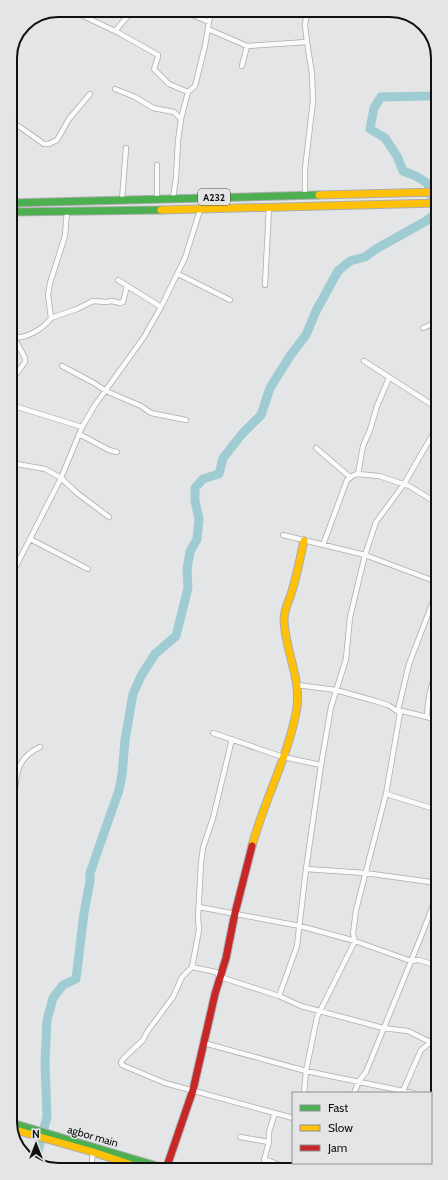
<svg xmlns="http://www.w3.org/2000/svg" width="448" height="1180" viewBox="0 0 448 1180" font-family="Cabin,sans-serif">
	<rect width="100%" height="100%" fill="#e4e5e6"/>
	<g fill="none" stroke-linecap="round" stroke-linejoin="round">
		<!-- river -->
		<path stroke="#9fccd2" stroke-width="9" d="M 436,94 L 430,96 L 381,97 L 374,108 L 370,129 L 385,138 L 397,156 L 403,171 L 416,176 L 430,185 L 427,192 L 437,199
			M 35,1162 L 47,1117 L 45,1062 L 47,1020 L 53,998 L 63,985 L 76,979 L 84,913 L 90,881 L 90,873 L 119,790 L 122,775 L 125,740 L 133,694 L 141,676 L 155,654 L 176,636 L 188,588 L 187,569 L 190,552 L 197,539 L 199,519 L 195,501 L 195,488 L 203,479 L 219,474 L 223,458 L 242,434 L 261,415 L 270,388 L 290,356 L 306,335 L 316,311 L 338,271 L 350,261 L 365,257 L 376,249 L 426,221 L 437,213"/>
		<defs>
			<path id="street" d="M 71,10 L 119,33 L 158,55 L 158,57 L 154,69 L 169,84 L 188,92
				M 181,10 L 209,22
				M 208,29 L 247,46 L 307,42
				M 115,31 L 133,10
				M 242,66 L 247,46
				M 115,89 L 135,97 L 153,108 L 174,112 L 181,119
				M 10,123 L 20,127 L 44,144 L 49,144 L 57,140 L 69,119 L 90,94
				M 157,165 L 157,199
				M 305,195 L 305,169 L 313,101 L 312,74 L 307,42 L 305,25 L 307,10
				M 173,198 L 176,178 L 178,141 L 181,119 L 188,92 L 195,86 L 205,46 L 211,10
				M 122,200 L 126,148
				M 10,261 L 13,263
				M 178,274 L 230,300
				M 118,280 L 161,307
				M 265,285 L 269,207
				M 51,318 L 77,309 L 93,301 L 106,302 L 112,301 L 120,303 L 123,302 L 127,286
				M 423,328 L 437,322
				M 11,332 L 25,358 L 25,362 L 11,381
				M 11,337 C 25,340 43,329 51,318 L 48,295 L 50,283 L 65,236 L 67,211
				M 364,361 L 437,408
				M 62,366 L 94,383 L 106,391 L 141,406 L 151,413 L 186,420
				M 11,405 L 82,427
				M 79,434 L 109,450 L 117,452
				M 316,448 L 350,477
				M 11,463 L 45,469 L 61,478 L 77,493 L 109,517
				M 358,474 L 363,446 L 370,430 L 377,406 L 389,378
				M 283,535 L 365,555 L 437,582
				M 30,539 L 88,569
				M 323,545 L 347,480 L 354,475 L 358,474 L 379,476 L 409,486 L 437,503
				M 11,576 L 61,478 L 82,427 L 95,405 L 144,337 L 161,307 L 185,258 L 200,210
				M 297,685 L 336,690 L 375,701 L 388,705 L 400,713
				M 398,710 L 427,717 L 437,721
				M 427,717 C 427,700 431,685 437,669
				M 213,733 L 283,757 L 321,765
				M 232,739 L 213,818 L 203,848 L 201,863 L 198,918 L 199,930 L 192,967 L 182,977 L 173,997 L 147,1032 L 143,1040 L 124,1058 L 121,1062 L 122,1065 L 165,1083 L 293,1118
				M 386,794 L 438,810
				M 11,819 C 20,791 6,763 40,747
				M 306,869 L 365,873 L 438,883
				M 199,907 L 300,926 L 355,941 L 411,961 L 419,960 L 438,966
				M 192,967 L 216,972 L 220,977 L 279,996 L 301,1006 L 383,1028 L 408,1031 L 438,1046
				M 279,996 L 297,946 L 306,869 L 321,765 L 331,707 L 346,659 L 350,617 L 365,555 L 376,522 L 404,484 L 437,427
				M 204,1043 L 306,1071 L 413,1093
				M 304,1093 L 306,1071 L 317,1017 L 355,941 L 353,934 L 356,910 L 386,794 L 400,713 L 398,710 L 409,664 L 437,591
				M 354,1093 L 359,1081 L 366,1072 L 420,939 L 438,893
				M 402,1093 L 421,1050 L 431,1042 L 438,1026
				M 431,1096 L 438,1098
				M 275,1113 L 269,1132 L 269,1142 L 264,1160 L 270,1161 L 288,1169
				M 240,1137 L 269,1142
				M 381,1168 L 383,1163
				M 327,1169 L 329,1163
				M 91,1170 L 93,1152"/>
			<path id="fast" d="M 10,203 L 319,195
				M 10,212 L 161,210
				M 12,1123 L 167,1169"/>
			<path id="slow" d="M 319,195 L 437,192
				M 161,210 L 437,203
				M 252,846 C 264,801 287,759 296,713 C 303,681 285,652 284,620 C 284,608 289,602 292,591 C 297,575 300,558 304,541
				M 12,1129 L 93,1152 L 144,1169"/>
			<path id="jam" d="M 166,1169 L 193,1090 L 215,994 L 226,958 L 235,913 L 252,846"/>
		</defs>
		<!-- street casing -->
		<use href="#street" stroke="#adadae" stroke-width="6"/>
		<!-- fast casing -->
		<use href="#fast" stroke="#adadae" stroke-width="9"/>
		<!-- slow casing -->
		<use href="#slow" stroke="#adadae" stroke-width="9"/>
		<!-- jam casing -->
		<use href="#jam" stroke="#adadae" stroke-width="9"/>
		<!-- street -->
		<use href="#street" stroke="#fbfbfb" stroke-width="4.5"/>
		<!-- fast -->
		<use href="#fast" stroke="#4caf50" stroke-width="7"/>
		<!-- slow -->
		<use href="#slow" stroke="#ffc107" stroke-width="7"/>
		<!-- jam -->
		<use href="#jam" stroke="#c62828" stroke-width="7"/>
	</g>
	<g text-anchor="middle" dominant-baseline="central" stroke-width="3" stroke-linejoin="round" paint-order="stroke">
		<!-- shield labels -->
		<rect fill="#e3e5e7" stroke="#4f5151" stroke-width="1" x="198" y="189" width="32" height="16" rx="3"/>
		<g font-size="10" font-weight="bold" fill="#101111">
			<text x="214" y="197">A232</text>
		</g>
		<!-- street labels -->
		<g font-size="11" fill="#101111" stroke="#e3e5e7">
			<text transform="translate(93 1136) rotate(16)">agbor main</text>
		</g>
	</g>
	<!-- crop -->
	<path d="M0 0H448V1180H0ZM58 17H390A41 41 0 0 1 431 58V1122A41 41 0 0 1 390 1163H58A41 41 0 0 1 17 1122V58A41 41 0 0 1 58 17Z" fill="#e3e5e7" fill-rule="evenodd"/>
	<path fill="none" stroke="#101111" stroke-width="2" d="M58 17H390A41 41 0 0 1 431 58V1122A41 41 0 0 1 390 1163H58A41 41 0 0 1 17 1122V58A41 41 0 0 1 58 17Z"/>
	<!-- legend -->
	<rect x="292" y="1092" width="140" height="72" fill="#e3e5e7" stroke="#8f9091"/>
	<rect x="300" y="1105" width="20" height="6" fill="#4caf50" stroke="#8f9091"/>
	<text x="328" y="1112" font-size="12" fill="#101111">Fast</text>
	<rect x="300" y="1125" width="20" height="6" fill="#ffc107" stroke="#8f9091"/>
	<text x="328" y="1132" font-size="12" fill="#101111">Slow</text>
	<rect x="300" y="1145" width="20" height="6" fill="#c62828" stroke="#8f9091"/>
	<text x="328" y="1152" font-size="12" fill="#101111">Jam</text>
	<!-- north arrow -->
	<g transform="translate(36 1144)" stroke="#e3e5e7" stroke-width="3" paint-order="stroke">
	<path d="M0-3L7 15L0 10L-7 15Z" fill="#101111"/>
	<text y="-6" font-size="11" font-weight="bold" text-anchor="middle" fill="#101111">N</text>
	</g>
</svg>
